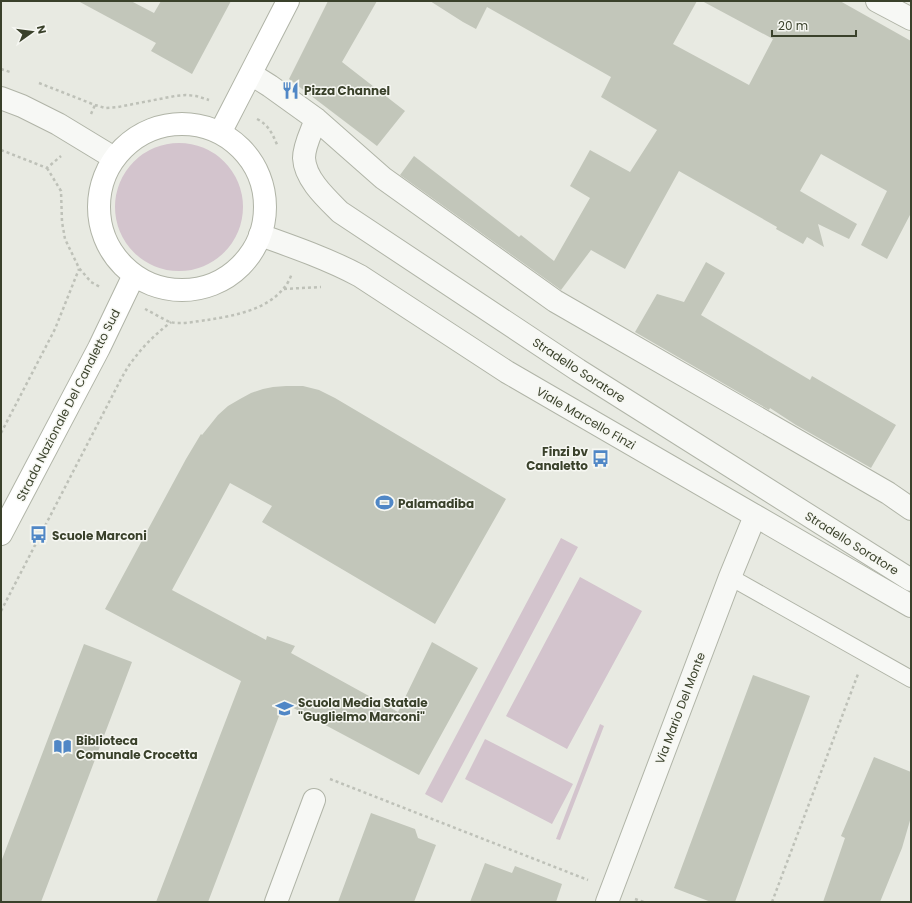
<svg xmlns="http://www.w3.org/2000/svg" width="912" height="903" viewBox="0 0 912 903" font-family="Poppins,sans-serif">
	<rect width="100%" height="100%" fill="#e8eae2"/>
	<!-- green -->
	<path fill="#d3c4cd" d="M115 207a64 64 0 1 1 128 0a64 64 0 1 1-128 0Z
		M 561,538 L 578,547 L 442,803 L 425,794 Z
		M 580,577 L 642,611 L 567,749 L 506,716 Z
		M 600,724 L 604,726 L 560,840 L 556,839 Z
		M 485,739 L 573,784 L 552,824 L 465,779 Z"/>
	<!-- building -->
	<path fill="#c2c6ba" d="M 78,1 L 131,1 L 154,13 L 161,1 L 231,1 L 192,74 L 151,51 L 156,43 Z
		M 328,1 L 377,1 L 342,62 L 405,111 L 377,146 L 289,79 Z
		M 430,1 L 697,1 L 673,44 L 749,85 L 773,39 L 702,1 L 840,1 L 911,41 L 911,213 L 887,259 L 861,245 L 887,191 L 821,154 L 800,191 L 857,224 L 849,239 L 818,224 L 824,247 L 807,237 L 803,244 L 776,229 L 777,227 L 679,171 L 625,269 L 591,250 L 561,290 L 400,175 L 414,156 L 519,237 L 521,235 L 554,261 L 590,198 L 570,186 L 590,150 L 630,172 L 657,130 L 601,97 L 611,77 L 487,7 L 476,29 L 463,22 Z
		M 706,262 L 725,273 L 701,315 L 810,380 L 812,376 L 896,425 L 871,468 L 796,425 L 770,408 L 769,410 L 659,346 L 635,332 L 657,294 L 684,302 Z
		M 286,386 L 303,386 L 319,390 L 335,398 L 506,499 L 435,624 L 262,522 L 272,506 L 230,483 L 172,590 L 266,640 L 267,636 L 295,646 L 291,653 L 398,712 L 432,642 L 478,668 L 419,775 L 284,703 L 208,902 L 156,902 L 241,681 L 105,609 L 186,459 L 201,434 L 202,435 L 218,415 L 228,406 L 240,399 L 251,393 L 263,389 L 273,387 Z
		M 84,644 L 132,662 L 41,902 L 1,902 L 1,862 Z
		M 753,675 L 810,696 L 735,902 L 711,902 L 674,888 Z
		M 874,757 L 911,772 L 911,817 L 902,848 L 880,902 L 823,902 L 845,838 L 841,836 Z
		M 371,813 L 415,829 L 418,838 L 436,845 L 414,902 L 338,902 Z
		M 485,863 L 512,873 L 515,866 L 562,884 L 556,902 L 470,902 Z"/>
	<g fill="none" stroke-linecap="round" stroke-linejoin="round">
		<defs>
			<path id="service" d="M 730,577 L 911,679"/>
			<path id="minor" d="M 877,1 L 911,19
				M 251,74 L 270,86 L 316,119 L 383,178 L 555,301 L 888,493 L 911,509
				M 316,119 C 312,131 304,145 304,158 C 305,179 326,198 340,212 L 578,370 L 911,580
				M 276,902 L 314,800
				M 607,902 L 730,577 L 755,516"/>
			<path id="tertiary" d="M 1,98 L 22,106 L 58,124 L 114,158
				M 260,235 C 294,247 328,259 360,276 L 507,372 L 911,606"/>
			<path id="secondary" d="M99 207a83 83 0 1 1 166 0a83 83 0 1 1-166 0Z
				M 220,133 L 288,1
				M 1,534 L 99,348 L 134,275"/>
		</defs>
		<!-- service casing -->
		<use href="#service" stroke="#b0b4a7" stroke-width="18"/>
		<!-- minor casing -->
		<use href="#minor" stroke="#b0b4a7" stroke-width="24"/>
		<!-- tertiary casing -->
		<use href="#tertiary" stroke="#b0b4a7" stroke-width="24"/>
		<!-- secondary casing -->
		<use href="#secondary" stroke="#b0b4a7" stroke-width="24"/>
		<!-- path -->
		<path stroke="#bec1b8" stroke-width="2.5" stroke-dasharray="3 3" stroke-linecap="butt" d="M 1,69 L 10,72
			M 39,83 L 95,105 L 105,108 L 118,107 L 175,96 L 186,95 L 196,96 L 209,100
			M 91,114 L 95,105
			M 257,119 C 269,125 273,135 278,147
			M 1,150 L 47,168 L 61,156
			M 47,168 L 61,191 L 62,222 L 65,239 L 79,268 L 91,282 L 100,287
			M 284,289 L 321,287
			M 145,309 C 153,313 163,319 170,322 C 181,325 197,321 207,320 C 233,316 266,310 283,289 C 287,285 290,279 292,273
			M 1,433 L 55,329 L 79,269
			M 1,611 L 121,379 C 125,372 128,366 133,360 C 144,345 157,333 171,322
			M 330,779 L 588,880
			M 635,899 L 644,902
			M 772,902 L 858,674"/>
		<!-- service -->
		<use href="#service" stroke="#f7f8f5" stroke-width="16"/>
		<!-- minor -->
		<use href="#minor" stroke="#f7f8f5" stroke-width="22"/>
		<!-- tertiary -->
		<use href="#tertiary" stroke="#f7f8f5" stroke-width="22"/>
		<!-- secondary -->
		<use href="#secondary" stroke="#fff" stroke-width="22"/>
	</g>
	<!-- icons -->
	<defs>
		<symbol id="restaurant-bare" viewBox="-9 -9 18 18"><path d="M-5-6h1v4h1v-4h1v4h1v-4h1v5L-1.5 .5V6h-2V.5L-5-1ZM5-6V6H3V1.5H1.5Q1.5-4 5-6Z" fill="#5087c6" stroke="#f6f7f2" stroke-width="2.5" paint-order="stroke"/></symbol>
		<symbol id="bus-bare" viewBox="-9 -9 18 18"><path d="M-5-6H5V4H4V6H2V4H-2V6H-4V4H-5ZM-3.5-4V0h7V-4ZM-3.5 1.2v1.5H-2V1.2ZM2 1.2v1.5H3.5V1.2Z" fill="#5087c6" stroke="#f6f7f2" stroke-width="2.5" paint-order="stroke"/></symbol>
		<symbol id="stadium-bare" viewBox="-9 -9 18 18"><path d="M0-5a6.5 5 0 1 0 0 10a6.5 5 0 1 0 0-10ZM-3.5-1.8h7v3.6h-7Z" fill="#5087c6" stroke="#f6f7f2" stroke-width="2.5" paint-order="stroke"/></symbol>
		<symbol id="school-bare" viewBox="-9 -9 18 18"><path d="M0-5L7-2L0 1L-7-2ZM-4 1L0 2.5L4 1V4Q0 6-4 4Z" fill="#5087c6" stroke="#f6f7f2" stroke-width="2.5" paint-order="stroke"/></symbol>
		<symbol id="library-bare" viewBox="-9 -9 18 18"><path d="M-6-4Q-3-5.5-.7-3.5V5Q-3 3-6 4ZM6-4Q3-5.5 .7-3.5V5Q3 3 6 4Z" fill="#5087c6" stroke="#f6f7f2" stroke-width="2.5" paint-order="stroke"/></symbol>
	</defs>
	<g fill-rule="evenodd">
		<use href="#restaurant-bare" x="278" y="78" width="25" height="25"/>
		<use href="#bus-bare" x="588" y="446" width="25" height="25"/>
		<use href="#stadium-bare" x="372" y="490" width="25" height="25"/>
		<use href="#bus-bare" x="26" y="522" width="25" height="25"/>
		<use href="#school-bare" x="272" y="696" width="25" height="25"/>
		<use href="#library-bare" x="50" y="734" width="25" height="25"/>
	</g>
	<g text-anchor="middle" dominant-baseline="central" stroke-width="3" stroke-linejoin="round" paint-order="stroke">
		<!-- poi labels -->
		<g font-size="12" font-weight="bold" fill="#3a412b" stroke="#f6f7f2" text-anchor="start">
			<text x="304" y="90">Pizza Channel</text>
			<text x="588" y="451" text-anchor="end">Finzi bv<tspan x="588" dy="14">Canaletto</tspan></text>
			<text x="398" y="503">Palamadiba</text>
			<text x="52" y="535">Scuole Marconi</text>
			<text x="298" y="702">Scuola Media Statale<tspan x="298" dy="14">"Guglielmo Marconi"</tspan></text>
			<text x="76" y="740">Biblioteca<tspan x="76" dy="14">Comunale Crocetta</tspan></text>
		</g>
		<!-- street labels -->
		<g font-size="12" fill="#3a412b" stroke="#f6f7f2">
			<text transform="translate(579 370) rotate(33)">Stradello Soratore</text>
			<text transform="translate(68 405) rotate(-63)">Strada Nazionale Del Canaletto Sud</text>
			<text transform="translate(586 418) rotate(30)">Viale Marcello Finzi</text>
			<text transform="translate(852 543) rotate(32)">Stradello Soratore</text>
			<text transform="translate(680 708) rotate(-69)">Via Mario Del Monte</text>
		</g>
	</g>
	<!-- border -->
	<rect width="912" height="903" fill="none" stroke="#3a412b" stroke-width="4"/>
	<!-- north arrow -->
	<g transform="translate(32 32) rotate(76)" stroke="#f6f7f2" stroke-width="3" paint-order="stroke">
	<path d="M0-3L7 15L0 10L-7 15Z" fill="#3a412b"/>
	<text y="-6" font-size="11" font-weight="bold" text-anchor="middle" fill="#3a412b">N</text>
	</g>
	<!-- scale -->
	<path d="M772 30v6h84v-6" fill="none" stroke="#3a412b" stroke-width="2"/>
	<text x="778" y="30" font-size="12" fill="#3a412b" stroke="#f6f7f2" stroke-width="3" paint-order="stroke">20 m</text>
</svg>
